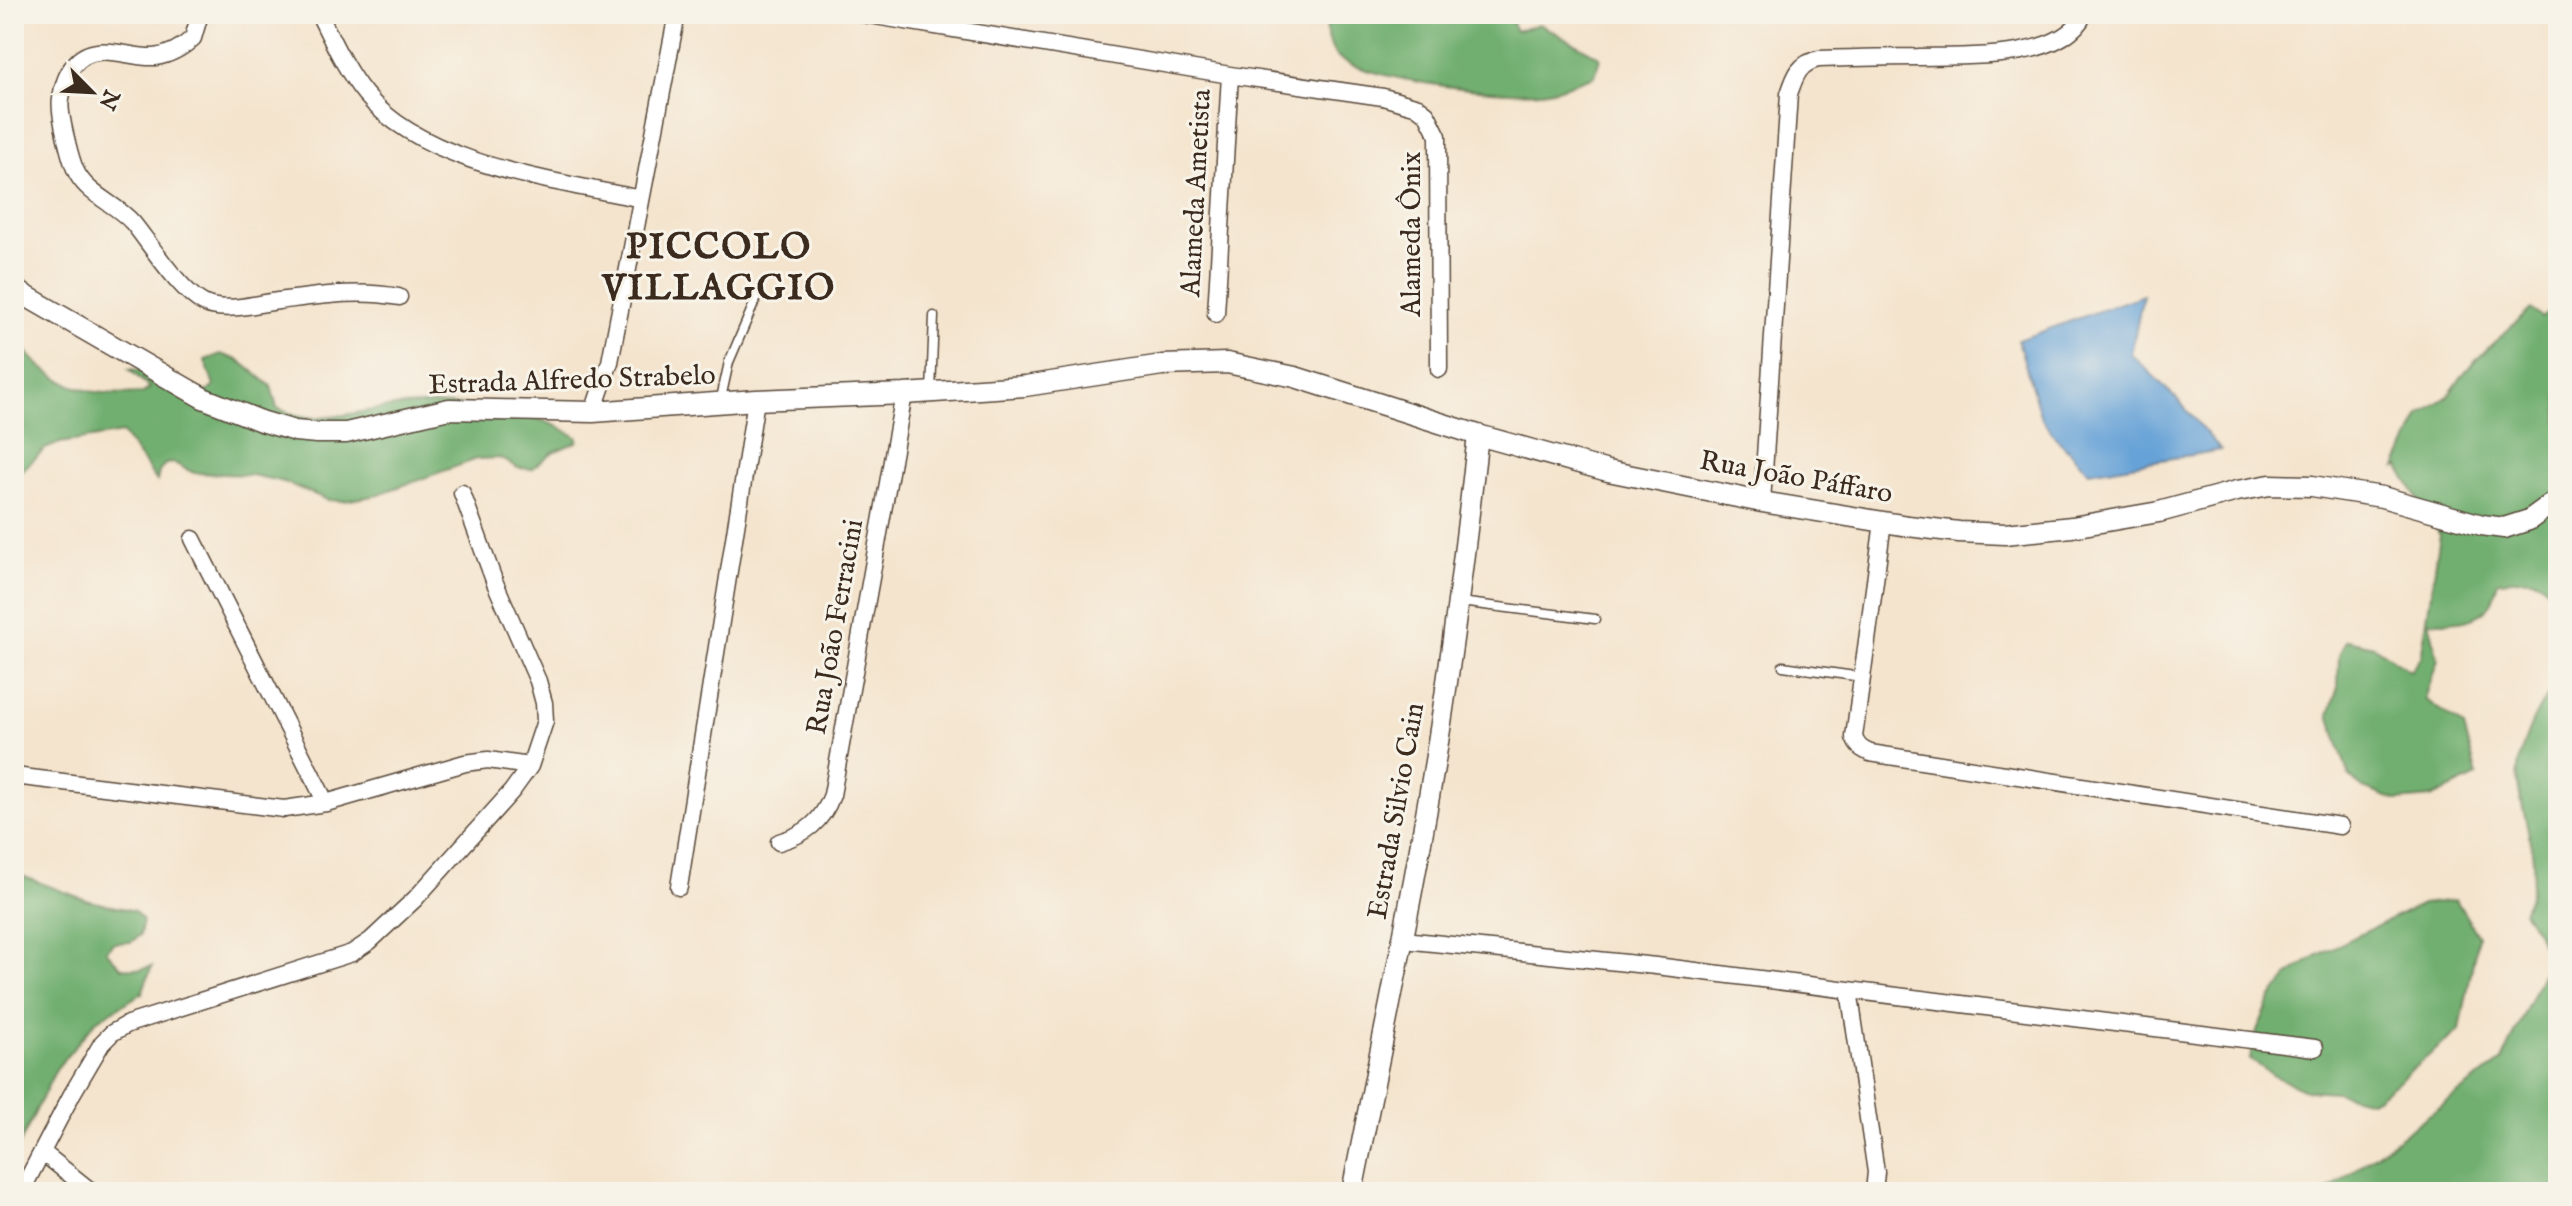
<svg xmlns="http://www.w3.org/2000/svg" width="2572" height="1206" viewBox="0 0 2572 1206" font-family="'IM FELL English',serif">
	<rect width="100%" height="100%" fill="#f7f3e8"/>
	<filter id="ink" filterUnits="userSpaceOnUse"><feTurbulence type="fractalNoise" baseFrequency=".0125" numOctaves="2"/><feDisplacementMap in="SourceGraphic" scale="16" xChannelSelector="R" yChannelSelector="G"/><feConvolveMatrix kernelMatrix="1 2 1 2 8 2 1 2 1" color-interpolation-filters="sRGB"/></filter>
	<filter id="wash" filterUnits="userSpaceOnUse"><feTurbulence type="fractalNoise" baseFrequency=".006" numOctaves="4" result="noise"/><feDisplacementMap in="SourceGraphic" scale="32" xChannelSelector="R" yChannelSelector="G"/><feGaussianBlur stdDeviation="1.8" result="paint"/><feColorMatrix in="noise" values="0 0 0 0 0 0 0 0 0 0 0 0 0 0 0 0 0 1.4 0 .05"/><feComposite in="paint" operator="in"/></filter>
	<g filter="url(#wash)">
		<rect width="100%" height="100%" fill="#f4e4cd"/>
		<!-- forest -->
		<path fill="#71af70" stroke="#566c47" stroke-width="2" d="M 1325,14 L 1508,14 L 1516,31 L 1540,24 L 1600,57 L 1595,76 C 1579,81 1563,88 1547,91 C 1512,98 1360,80 1336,55 C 1327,45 1327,27 1325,14 Z
			M 2558,305 L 2558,610 C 2543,572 2535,578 2498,581 C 2496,587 2494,600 2490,605 C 2476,623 2447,623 2429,621 L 2438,659 L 2425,699 L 2464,727 L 2477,776 L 2431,798 L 2397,801 L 2363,788 L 2349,776 L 2329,715 L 2338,687 L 2339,655 L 2346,640 L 2374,646 L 2410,671 L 2421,658 L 2440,535 L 2399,467 L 2396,468 L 2420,415 L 2448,396 L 2465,372 L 2490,346 L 2531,309 L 2541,318 Z
			M 14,333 C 22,342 27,355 37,363 C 69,392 101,396 143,393 L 150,388 L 129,369 L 149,371 L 207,392 L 214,386 L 205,360 L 221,354 L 240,361 L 271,386 L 277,408 C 317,427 344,413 386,408 C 442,400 531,405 578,438 L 577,442 L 553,452 L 532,469 L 518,468 L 500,458 L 477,459 L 373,496 L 344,501 L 328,500 L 284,482 L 252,475 L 194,473 L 174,463 L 165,464 L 159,472 L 157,481 L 122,433 L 60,443 L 45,449 L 14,478 Z
			M 2558,685 L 2558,1192 L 2325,1192 L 2502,1061 L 2548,962 L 2537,931 L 2523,912 C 2545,863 2526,833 2518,785 C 2513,760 2537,700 2558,685 Z
			M 14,873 L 86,900 L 134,911 L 143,920 L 140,935 L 131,942 L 113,943 L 106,951 L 122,968 L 141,969 L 152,966 L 142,993 L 96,1021 L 56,1069 L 14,1156 Z
			M 2456,900 L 2478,936 L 2460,1030 L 2377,1098 L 2370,1101 L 2336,1092 L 2305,1090 L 2274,1076 L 2250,1059 L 2257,1030 L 2271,999 L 2289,975 L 2316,956 L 2422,904 Z"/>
		<!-- water -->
		<path fill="#66a2d7" stroke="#50667a" stroke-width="2" d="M 2143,295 L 2131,354 L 2179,401 L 2221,450 L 2089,472 L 2059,441 L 2041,418 L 2018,340 Z"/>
	</g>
	<g filter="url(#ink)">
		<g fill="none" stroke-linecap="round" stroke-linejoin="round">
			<defs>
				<path id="service" d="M 931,392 L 934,316
					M 720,403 L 729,362 L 759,292
					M 1460,602 L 1595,619
					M 1783,666 L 1862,677"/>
				<path id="minor" d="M 200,14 L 193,38 C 182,48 170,55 155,57 C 129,59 95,39 74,65 C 67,73 62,88 61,99 C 58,111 71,164 78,175 C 90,196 118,205 133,223 C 151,245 186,301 211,306 C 233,311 256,304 278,301 C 318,296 358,289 399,297
					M 319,14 C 332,40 346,71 365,94 C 425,166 554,180 641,199
					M 863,14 L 1230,75 L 1383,97 L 1418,107 L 1427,114 L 1438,136 L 1439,369
					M 1216,314 L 1230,75
					M 593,412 L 610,362 L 677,14
					M 1762,502 L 1789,94 C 1795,76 1799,63 1819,59 C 1852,58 1885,57 1918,57 C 1962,56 2062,62 2084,14
					M 1883,522 L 1854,737 C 1857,746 1861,749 1870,753 L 2340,826
					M 193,539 L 326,803
					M 14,776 L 284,809 L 326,803 L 465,763 L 488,760 L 530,766
					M 779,842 C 806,834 822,822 832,795 L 904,394
					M 679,887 L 756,400
					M 1404,940 L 1656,966 L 2315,1048
					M 1849,990 L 1876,1172 L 1874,1192
					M 42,1152 L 92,1192
					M 21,1192 L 72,1094 L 102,1043 L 112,1033 L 128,1024 L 352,953 L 370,941 L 415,899 L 512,791 L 530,766 L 545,721 L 544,703 L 538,681 L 495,583 L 462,493"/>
				<path id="tertiary" d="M 14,289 L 203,398 L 261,421 L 295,431 L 317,433 L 346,433 L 449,409 L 593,412 L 756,400 L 904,394 L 1025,386 L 1162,365 L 1227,363 L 1295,377 L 1478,435 L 1608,471 L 1762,502 L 1908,526 L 1959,532 L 2005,534 L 2072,527 L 2159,512 L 2237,491 L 2270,485 L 2312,486 L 2382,497 L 2482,525 L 2504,528 L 2529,520 L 2558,499
					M 1352,1192 C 1381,1047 1412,902 1436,755 C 1453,649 1466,542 1478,435"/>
			</defs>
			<!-- service casing -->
			<use href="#service" stroke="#574638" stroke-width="11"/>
			<!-- minor casing -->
			<use href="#minor" stroke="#574638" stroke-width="19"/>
			<!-- tertiary casing -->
			<use href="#tertiary" stroke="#574638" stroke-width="23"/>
			<!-- service -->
			<use href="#service" stroke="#fff" stroke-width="8"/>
			<!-- minor -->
			<use href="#minor" stroke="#fff" stroke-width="16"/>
			<!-- tertiary -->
			<use href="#tertiary" stroke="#fff" stroke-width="20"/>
		</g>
	</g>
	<g text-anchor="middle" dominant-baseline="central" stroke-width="6" stroke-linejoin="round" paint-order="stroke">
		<!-- street labels -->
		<g font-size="28" fill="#3b2a1e" stroke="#f7f3e8">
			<text transform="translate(1197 193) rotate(-87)">Alameda Ametista</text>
			<text transform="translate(1412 234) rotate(-90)">Alameda Ônix</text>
			<text transform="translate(572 381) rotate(-2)">Estrada Alfredo Strabelo</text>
			<text transform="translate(1796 478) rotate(10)">Rua João Páffaro</text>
			<text transform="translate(836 627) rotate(-80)">Rua João Ferracini</text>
			<text transform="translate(1397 811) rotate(-80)">Estrada Silvio Cain</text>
		</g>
		<!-- district labels -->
		<g font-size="36" font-weight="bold" letter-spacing="2" fill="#3b2a1e" stroke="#f7f3e8">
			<text x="719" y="248">PICCOLO<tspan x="719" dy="41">VILLAGGIO</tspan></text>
		</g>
	</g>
	<!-- margin -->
	<rect width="2572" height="1206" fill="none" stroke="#f7f3e8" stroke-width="48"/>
	<!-- north arrow -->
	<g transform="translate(92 92) rotate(114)" stroke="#f7f3e8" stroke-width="6" paint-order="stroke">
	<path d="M0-6L14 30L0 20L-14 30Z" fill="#3b2a1e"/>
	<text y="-12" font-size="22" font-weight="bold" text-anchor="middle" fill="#3b2a1e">N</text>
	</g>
</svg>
